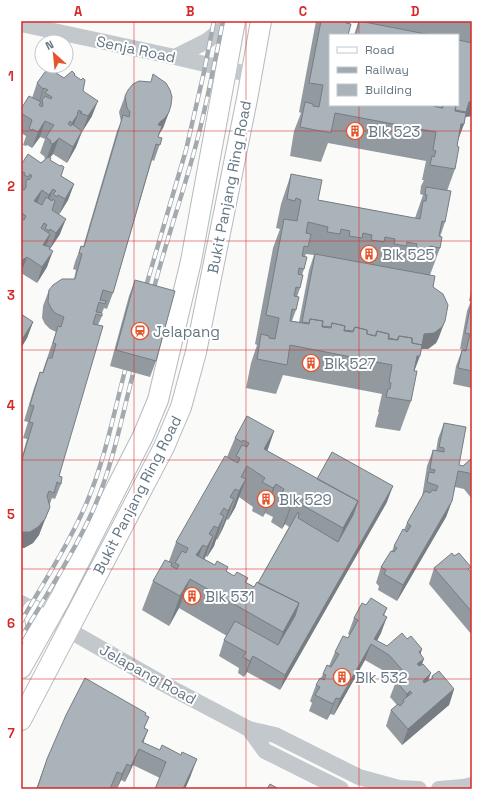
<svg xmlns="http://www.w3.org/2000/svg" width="493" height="810" viewBox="0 0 493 810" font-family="'Space Grotesk',sans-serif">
	<rect width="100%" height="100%" fill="#fafaf8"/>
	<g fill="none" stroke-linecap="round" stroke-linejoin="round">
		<defs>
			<path id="major" d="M 33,610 L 37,627 L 33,641
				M 21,668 L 61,597 L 143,436 L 158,400 L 191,261 L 235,21
				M 21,720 L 164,447 L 181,407 L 196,352 L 247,99 L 261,21"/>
		</defs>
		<!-- major casing -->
		<use href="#major" stroke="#b5babe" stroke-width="22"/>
		<!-- minor -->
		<path stroke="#c3c8cc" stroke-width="16" d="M 21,24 L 175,57 L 252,75
			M 175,57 L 207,41 L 232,21
			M 21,603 L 158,681 L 249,729 L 275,735 L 359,777 L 399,788 L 419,789
			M 249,729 L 265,751 L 341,789
			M 439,789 L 463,787 L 472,785"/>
		<!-- major -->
		<use href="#major" stroke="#fff" stroke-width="20"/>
		<defs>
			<path id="rail" d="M 144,293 L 186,150 L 204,72 L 214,21
				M 152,296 C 164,247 181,200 194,152 C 206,109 214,65 223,21
				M 21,622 C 43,583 69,544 87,502 C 106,457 115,407 128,359
				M 21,638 C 46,595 74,553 94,508 C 114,462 123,411 136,362"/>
		</defs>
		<!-- rail casing -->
		<use href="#rail" stroke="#a2aab0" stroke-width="4.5"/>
		<!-- rail -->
		<use href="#rail" stroke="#fff" stroke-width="3" stroke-dasharray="9" stroke-linecap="butt"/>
	</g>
	<!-- wall -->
	<path fill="#929a9f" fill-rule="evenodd" d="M 316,21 L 472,21 L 472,116 L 465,117 L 464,124 L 458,140 L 457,146 L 455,169 L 447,191 L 445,222 L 440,237 L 440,248 L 430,275 L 433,287 L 439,337 L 436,343 L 428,349 L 421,349 L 414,371 L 411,401 L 400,431 L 375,427 L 377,418 L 379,412 L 378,412 L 382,394 L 283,375 L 276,394 L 246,388 L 251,363 L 257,345 L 255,344 L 273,248 L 280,229 L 276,228 L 281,204 L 291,174 L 318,200 L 415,218 L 423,195 L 420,194 L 421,186 L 424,180 L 422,180 L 426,161 L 328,143 L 321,162 L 290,156 L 294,131 L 301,113 L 299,112 ZM 350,21 L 358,23 L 354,35 L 458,35 L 458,105 L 330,105 L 330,35 L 349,24 ZM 306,254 L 314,255 L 309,270 L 299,322 L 292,321 L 296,310 L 297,297 L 300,288 L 302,275 L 304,269 L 305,256 Z
		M 74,76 L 83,91 L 92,116 L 82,132 L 76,147 L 67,163 L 53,154 L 50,157 L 50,160 L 61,176 L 74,184 L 68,200 L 59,214 L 60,234 L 50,249 L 47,267 L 37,283 L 21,273 L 21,165 L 41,163 L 46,159 L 44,158 L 45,157 L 40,153 L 45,139 L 40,137 L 32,148 L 27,145 L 26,146 L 23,145 L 26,136 L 21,133 L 21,109 L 32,98 L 37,83 Z
		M 125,96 L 169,112 L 163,128 L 159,134 L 158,137 L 162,138 L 154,161 L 152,160 L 113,293 L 107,309 L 104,308 L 102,313 L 102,316 L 98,325 L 59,476 L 61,484 L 55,499 L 52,498 L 39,535 L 33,543 L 24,548 L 21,548 L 21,460 L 27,439 L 23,438 L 28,422 L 24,421 L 34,388 L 40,372 L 42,373 L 56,332 L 50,329 L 45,324 L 42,318 L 43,306 L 49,290 L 74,279 L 76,270 L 73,269 L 75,262 L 81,246 L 83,247 L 117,131 L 121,122 L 119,112 Z
		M 135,280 L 156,361 L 150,377 L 110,366 L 129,296 Z
		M 472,286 L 472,388 L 453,384 L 456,366 L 462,350 L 464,350 L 460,349 L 467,311 L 471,301 L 469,301 Z
		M 21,314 L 33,322 L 27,338 L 21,348 Z
		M 444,423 L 459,465 L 463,466 L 472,458 L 472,499 L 464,489 L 455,487 L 452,501 L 446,517 L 397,601 L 378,590 L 379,586 L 376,583 L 381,567 L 392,551 L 394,546 L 404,530 L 407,523 L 422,497 L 424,485 L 427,466 L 433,450 L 436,451 L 438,439 Z
		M 274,431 L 267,451 L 317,479 L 387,502 L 280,690 L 247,672 L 244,677 L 238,673 L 239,668 L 219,656 L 224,640 L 227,636 L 179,608 L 169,626 L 142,610 L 153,581 L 169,561 L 176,542 L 227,457 L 235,438 ZM 239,497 L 253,507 L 252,511 L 263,517 L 265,513 L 273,517 L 271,522 L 282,529 L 285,524 L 289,527 L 258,583 L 254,587 L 246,583 L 248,578 L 234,576 L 204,559 L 206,556 L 207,557 L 214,546 L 216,539 L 217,540 L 223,528 L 227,519 L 228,520 L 235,508 Z
		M 454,556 L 472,573 L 472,635 L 429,584 L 434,568 Z
		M 366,605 L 387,608 L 384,616 L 381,633 L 377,641 L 387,646 L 407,639 L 422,649 L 420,655 L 422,664 L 428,680 L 431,679 L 432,676 L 454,689 L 449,705 L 402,745 L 386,726 L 391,710 L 397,705 L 390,697 L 395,684 L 384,671 L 365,660 L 334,715 L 330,714 L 327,720 L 309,711 L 312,703 L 310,701 L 316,685 L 321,678 L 323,674 L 329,666 L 335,652 L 348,638 L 350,635 L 348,634 L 354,618 Z
		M 145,715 L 145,729 L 143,743 L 191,775 L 185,789 L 155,789 L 160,778 L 133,765 L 125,782 L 121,780 L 117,789 L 114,789 L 111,788 L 110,789 L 36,789 L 47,759 Z"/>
	<!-- shaded-wall -->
	<path fill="#777d82" d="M 44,88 L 39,104 L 38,105 L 43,89 Z
		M 98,101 L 92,116 L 82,132 L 88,116 Z
		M 472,101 L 472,116 L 464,117 L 466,112 L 469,102 Z
		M 79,110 L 77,116 L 78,114 L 72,130 L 66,139 L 72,123 Z
		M 169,112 L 163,128 L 159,134 L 154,138 L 160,122 Z
		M 45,121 L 40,137 L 32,148 L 38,132 Z
		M 461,124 L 464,124 L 453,153 Z
		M 82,131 L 76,147 L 67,163 L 73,147 Z
		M 59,138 L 53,154 L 49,159 L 46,160 L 52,144 Z
		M 74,184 L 68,200 L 59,215 L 65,199 Z
		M 53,189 L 47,205 L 43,211 L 49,195 Z
		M 42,190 L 36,206 L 34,201 Z
		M 66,219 L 60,234 L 50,249 L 56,233 Z
		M 50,229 L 45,242 L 50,234 L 45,250 L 37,261 L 49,231 Z
		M 53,251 L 47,267 L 37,283 L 42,267 Z
		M 27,257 L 21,273 L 21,261 Z
		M 445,321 L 439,337 L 436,343 L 428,349 L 420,349 L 424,334 Z
		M 33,322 L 27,338 L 21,348 L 21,343 L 23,338 Z
		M 417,356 L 420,356 L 409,385 Z
		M 274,431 L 264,461 L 264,449 Z
		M 246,479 L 235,508 L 228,520 L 239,491 Z
		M 276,484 L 265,513 L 263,517 L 273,488 Z
		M 393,486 L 387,502 L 280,690 L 285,675 Z
		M 295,495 L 285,524 L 282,529 L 293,499 Z
		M 234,499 L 223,528 L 217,540 L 228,511 Z
		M 358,501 L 347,531 L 332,558 L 343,528 Z
		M 452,501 L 446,517 L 397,601 L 403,585 Z
		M 50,507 L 39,535 L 33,543 L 24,548 L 21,548 L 21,532 Z
		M 224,516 L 214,546 L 207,557 L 218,528 Z
		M 213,536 L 202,566 L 196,576 L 207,547 Z
		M 203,545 L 192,574 L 196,555 Z
		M 190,579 L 179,608 L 169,626 L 180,596 Z
		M 299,603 L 289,632 L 272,661 L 283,632 Z
		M 387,617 L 381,633 L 374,646 L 374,639 Z
		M 371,644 L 365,660 L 334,715 L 340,699 Z
		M 422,649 L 417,664 L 424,659 L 418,675 L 411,680 L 419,652 Z
		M 253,656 L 247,672 L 244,677 L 250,661 Z
		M 431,673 L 425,689 L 423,681 Z
		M 454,689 L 449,705 L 402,745 L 408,729 Z
		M 410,691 L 405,707 L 404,702 L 407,694 Z
		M 336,698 L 330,714 L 327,720 L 333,704 Z
		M 148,730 L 142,746 L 142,742 Z
		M 139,749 L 133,765 L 125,782 L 131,766 Z
		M 197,759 L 191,775 L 185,789 L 183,789 L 187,780 Z
		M 127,764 L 121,780 L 117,789 L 122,774 Z"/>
	<!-- building -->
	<path fill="#aab3b9" stroke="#777d82" d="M 321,21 L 346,21 L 346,23 L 351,24 L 348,35 L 330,35 L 330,105 L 433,105 L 433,106 L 443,108 L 443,105 L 452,105 L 456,106 L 455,111 L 466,113 L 464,124 L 461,124 L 457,146 L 459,147 L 455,169 L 430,165 L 432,156 L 434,157 L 436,151 L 433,150 L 436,132 L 335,113 L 331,133 L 300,127 L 305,102 L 313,104 L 313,106 L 319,107 L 323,85 L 309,83 Z
		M 359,21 L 431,35 L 356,35 Z
		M 458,40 L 472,43 L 472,101 L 469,102 L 466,112 L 455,110 L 456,106 L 452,105 L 458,105 Z
		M 48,68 L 64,78 L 72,71 L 75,74 L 74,75 L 81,80 L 83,78 L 85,80 L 83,91 L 98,101 L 88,116 L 80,113 L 82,112 L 79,110 L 77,113 L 78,114 L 72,123 L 70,121 L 68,124 L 71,126 L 72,124 L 82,131 L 73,147 L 59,138 L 54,143 L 52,144 L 50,143 L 51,141 L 46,137 L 54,125 L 45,121 L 38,132 L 32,129 L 32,130 L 29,129 L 32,120 L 21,113 L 21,109 L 29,96 L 41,102 L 39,105 L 42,107 L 43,104 L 42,100 L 45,96 L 51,99 L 52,97 L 45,93 L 48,90 L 44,88 L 43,89 L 37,83 Z
		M 153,74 L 166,83 L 170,90 L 172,97 L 171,105 L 169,112 L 165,118 L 160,122 L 158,125 L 162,126 L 158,137 L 162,138 L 160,145 L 156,144 L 113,293 L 103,290 L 100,300 L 106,301 L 105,304 L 99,302 L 96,312 L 102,313 L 102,316 L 96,314 L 93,324 L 103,326 L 59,476 L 62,477 L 61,484 L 57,482 L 54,493 L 49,491 L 47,496 L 50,507 L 45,519 L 38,527 L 30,532 L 21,532 L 21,463 L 33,423 L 29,422 L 34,406 L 30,405 L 40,372 L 43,373 L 48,358 L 52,358 L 56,344 L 53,343 L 58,326 L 61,327 L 64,317 L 55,313 L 51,308 L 48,302 L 49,290 L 53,285 L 62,279 L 75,279 L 82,254 L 79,253 L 81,246 L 84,247 L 123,115 L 129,117 L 130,112 L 127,108 L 125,96 L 128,90 L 133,84 L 139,81 L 151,82 Z
		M 433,105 L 443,105 L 442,108 L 433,106 Z
		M 28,154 L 41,163 L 48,157 L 51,158 L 50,160 L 60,166 L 61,165 L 64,167 L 61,176 L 74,184 L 65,199 L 58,195 L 57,197 L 53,194 L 56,191 L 53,189 L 49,195 L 42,190 L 34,201 L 42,205 L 46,197 L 52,201 L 53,199 L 55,201 L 52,210 L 66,219 L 56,233 L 50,229 L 49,231 L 45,228 L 47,225 L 44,223 L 41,228 L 50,234 L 43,245 L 50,247 L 49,249 L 53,251 L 42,267 L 27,257 L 21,261 L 21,218 L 24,220 L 26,216 L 22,213 L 21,213 L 21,184 L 23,186 L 21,189 L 24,190 L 26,188 L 26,181 L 28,179 L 29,180 L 32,176 L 30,174 L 28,177 L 24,175 L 25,173 L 21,171 L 21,165 Z
		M 291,174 L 322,180 L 318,200 L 420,219 L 423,201 L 426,201 L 427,195 L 425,195 L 426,187 L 451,191 L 445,222 L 442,221 L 439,236 L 442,237 L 440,248 L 430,246 L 428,251 L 416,248 L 417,244 L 407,242 L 406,246 L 394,244 L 395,239 L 385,237 L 384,242 L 371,240 L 372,235 L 363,233 L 362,238 L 349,236 L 350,231 L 341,229 L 340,234 L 327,232 L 328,227 L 308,222 L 306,233 L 311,234 L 308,247 L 304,246 L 302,256 L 307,257 L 304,269 L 299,268 L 298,274 L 303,275 L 300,288 L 296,287 L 294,296 L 299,297 L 296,310 L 292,309 L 290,321 L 309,324 L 310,319 L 323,321 L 322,327 L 331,328 L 332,323 L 345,326 L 344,331 L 353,332 L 355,327 L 367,330 L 367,334 L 376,336 L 377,331 L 389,334 L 388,339 L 398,340 L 399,336 L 412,338 L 412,343 L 422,345 L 420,356 L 417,356 L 414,371 L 417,371 L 411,401 L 386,397 L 388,389 L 390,389 L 391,383 L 389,382 L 392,365 L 290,345 L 287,365 L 257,359 L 261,334 L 269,336 L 269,338 L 275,339 L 279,318 L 266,315 L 284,219 L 297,221 L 301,200 L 296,198 L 295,201 L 287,199 Z
		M 315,254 L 435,276 L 433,287 L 443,294 L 448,305 L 445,321 L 442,327 L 434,333 L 424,334 L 422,345 L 412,343 L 412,338 L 399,336 L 397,340 L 389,338 L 389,334 L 377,331 L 375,336 L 367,334 L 367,330 L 355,327 L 353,331 L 344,330 L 345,326 L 332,323 L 331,327 L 322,326 L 323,321 L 310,319 L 309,323 L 302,322 Z
		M 135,280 L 175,291 L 156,361 L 116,350 Z
		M 472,299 L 472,371 L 458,368 L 462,350 L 466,351 L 470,334 L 465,333 Z
		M 21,314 L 33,322 L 23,338 L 21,337 Z
		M 247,416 L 274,431 L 264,449 L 358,501 L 343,528 L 302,505 L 305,500 L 295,495 L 293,499 L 282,493 L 284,489 L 276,484 L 273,488 L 262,482 L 265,478 L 247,466 L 241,477 L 246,479 L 239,491 L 235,489 L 230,497 L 234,499 L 228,511 L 224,508 L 220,514 L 224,516 L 218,528 L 214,526 L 209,534 L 213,536 L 207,547 L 203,545 L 196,555 L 215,565 L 217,561 L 228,567 L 226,571 L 234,576 L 237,572 L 248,578 L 245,582 L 254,587 L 257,582 L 299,603 L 283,632 L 190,579 L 180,596 L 153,581 L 165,560 L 172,563 L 171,566 L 177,569 L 179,565 L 175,563 L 182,551 L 186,553 L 188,548 L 176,542 L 225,456 L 238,463 L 240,458 L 236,456 L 242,445 L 247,447 L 249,443 L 243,440 L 242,442 L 235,438 Z
		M 444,423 L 466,427 L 459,465 L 463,466 L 472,458 L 472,476 L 469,473 L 458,471 L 452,501 L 403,585 L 384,574 L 386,570 L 381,567 L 391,551 L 394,552 L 397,548 L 394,546 L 403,529 L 407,532 L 411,526 L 407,523 L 425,491 L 430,493 L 432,490 L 436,491 L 438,486 L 427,482 L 429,472 L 434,473 L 435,470 L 430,469 L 433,450 L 444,452 L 444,448 L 439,447 Z
		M 332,452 L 393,486 L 285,675 L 253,656 L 250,661 L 243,657 L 246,652 L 224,640 L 235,621 L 278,645 L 295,616 L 299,603 L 258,583 L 298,512 L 299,513 L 298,518 L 338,542 L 353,515 L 358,501 L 317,479 Z
		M 452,553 L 454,556 L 459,553 L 471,567 L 468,569 L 472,573 L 472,612 L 434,568 Z
		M 371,598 L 387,608 L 383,615 L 387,617 L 374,639 L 387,646 L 402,633 L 407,639 L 411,636 L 422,649 L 419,652 L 424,659 L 417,664 L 419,666 L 423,664 L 431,673 L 423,681 L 424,683 L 433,678 L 432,676 L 439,671 L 454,689 L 408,729 L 391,710 L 398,704 L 400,706 L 404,702 L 403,700 L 412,693 L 410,691 L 407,694 L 396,681 L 405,673 L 389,655 L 371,644 L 340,699 L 336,698 L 333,704 L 315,695 L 320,687 L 316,685 L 320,678 L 324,680 L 326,675 L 323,674 L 327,665 L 331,667 L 339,654 L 335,652 L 343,636 L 348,638 L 358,620 L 354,618 L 362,603 L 366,605 Z
		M 85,678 L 146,713 L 145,715 L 149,717 L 144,728 L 148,730 L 142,742 L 160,750 L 162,745 L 181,755 L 182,752 L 197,759 L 187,780 L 183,789 L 155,789 L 166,762 L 139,749 L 131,766 L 127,764 L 122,774 L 117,772 L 110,789 L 37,789 L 47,759 L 66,715 Z
		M 270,784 L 279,789 L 267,789 Z"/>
	<!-- grid -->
	<path fill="none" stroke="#d62828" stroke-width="1" stroke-opacity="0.55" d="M 134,21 L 134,789M 246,21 L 246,789M 359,21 L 359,35M 359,105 L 359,789M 21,131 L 472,131M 21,241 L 472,241M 21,350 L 472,350M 21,460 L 472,460M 21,569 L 472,569M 21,679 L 472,679"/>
	<!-- icons -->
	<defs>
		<symbol id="building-ring" viewBox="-11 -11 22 22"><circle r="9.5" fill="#fff" stroke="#e4572e" stroke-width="1.5"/><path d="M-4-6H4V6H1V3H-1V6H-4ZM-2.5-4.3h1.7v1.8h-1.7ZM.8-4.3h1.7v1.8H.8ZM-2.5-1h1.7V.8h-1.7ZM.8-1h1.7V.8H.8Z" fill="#e4572e"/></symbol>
		<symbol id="station-ring" viewBox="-11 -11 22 22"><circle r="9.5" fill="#fff" stroke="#e4572e" stroke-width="1.5"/><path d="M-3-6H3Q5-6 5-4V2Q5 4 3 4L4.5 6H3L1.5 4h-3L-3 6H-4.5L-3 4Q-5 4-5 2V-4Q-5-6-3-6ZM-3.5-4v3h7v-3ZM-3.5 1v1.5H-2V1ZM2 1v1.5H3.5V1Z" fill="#e4572e"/></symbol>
	</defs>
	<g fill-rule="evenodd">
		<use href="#building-ring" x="345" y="121" width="20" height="20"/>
		<use href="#building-ring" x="359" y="244" width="20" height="20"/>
		<use href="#station-ring" x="130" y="321" width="20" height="20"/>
		<use href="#building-ring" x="301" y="353" width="20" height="20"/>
		<use href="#building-ring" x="256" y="489" width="20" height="20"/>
		<use href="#building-ring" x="182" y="586" width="20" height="20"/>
		<use href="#building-ring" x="332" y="667" width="20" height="20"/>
	</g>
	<g text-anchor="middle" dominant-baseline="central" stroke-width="4" stroke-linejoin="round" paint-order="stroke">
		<!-- street labels -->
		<g font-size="15" fill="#657683" stroke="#fff">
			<text transform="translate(136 49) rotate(12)">Senja Road</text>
			<text transform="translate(229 187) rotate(-79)">Bukit Panjang Ring Road</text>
			<text transform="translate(137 495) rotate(-63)">Bukit Panjang Ring Road</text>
			<text transform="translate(148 674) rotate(29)">Jelapang Road</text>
		</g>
		<!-- poi labels -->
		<g font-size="15" fill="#657683" stroke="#fff" text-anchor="start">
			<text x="368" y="131">Blk 523</text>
			<text x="382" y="254">Blk 525</text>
			<text x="153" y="331">Jelapang</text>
			<text x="324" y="363">Blk 527</text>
			<text x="279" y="499">Blk 529</text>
			<text x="205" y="596">Blk 531</text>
			<text x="355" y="677">Blk 532</text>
		</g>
	</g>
	<!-- border -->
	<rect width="493" height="810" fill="none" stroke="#ffffff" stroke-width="44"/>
	<!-- legend -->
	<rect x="329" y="34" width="130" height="72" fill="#ffffff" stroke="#c1c8cd"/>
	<rect x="337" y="47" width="20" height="6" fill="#ffffff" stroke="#c1c8cd"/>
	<text x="365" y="54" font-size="12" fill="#657683">Road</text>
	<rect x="337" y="67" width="20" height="6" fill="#a2aab0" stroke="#c1c8cd"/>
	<text x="365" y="74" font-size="12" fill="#657683">Railway</text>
	<rect x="337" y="84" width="20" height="12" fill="#aab3b9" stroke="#c1c8cd"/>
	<text x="365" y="94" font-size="12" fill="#657683">Building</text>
	<!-- north arrow -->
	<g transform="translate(54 54) rotate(333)"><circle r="19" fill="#ffffff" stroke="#c1c8cd"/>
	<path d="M0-3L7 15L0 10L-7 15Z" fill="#e4572e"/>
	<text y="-6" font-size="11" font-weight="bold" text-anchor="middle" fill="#657683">N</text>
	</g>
	<rect x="22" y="22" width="449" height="766" fill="none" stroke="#d62828" stroke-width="1.5"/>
	<g font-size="13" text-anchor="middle" font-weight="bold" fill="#d62828">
		<text x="78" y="16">A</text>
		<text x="190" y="16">B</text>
		<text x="303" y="16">C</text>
		<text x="415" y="16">D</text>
		<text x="11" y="81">1</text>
		<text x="11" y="191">2</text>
		<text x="11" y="300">3</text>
		<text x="11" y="410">4</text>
		<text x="11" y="519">5</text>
		<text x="11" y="628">6</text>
		<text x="11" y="738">7</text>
	</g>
</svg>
